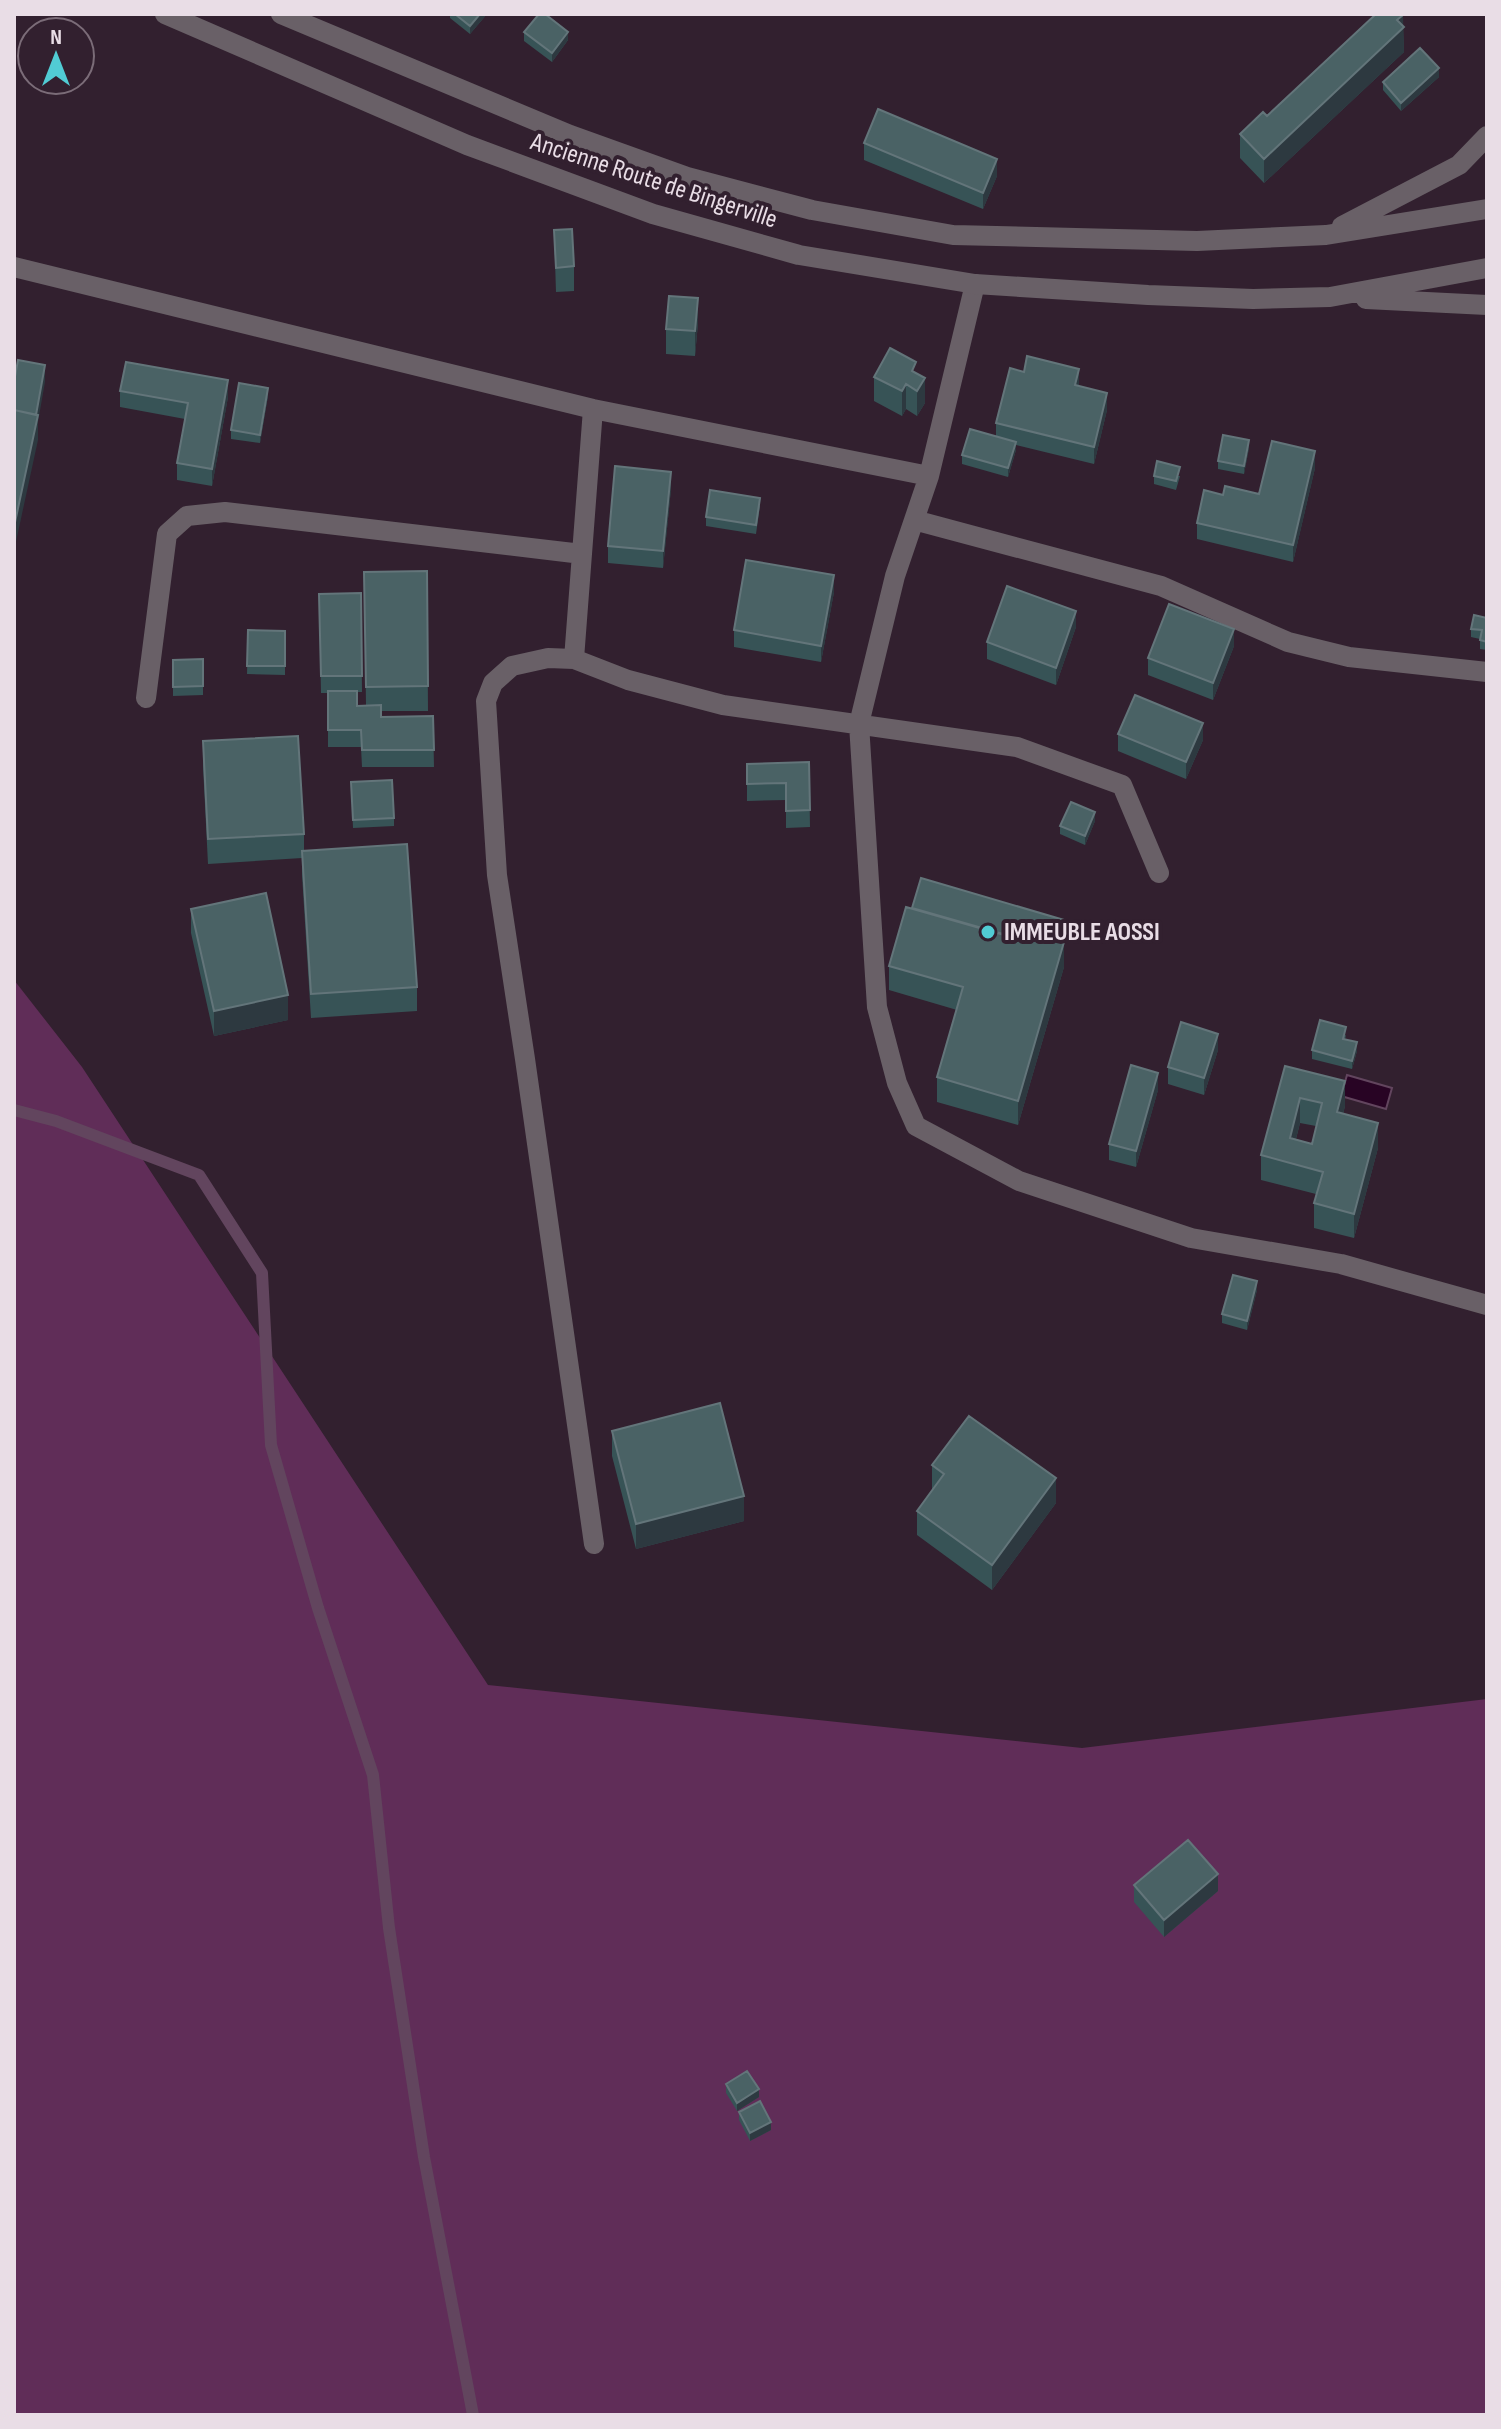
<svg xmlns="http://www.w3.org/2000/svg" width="1501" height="2429" viewBox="0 0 1501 2429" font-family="'Sofia Sans Condensed',sans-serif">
	<rect width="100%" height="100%" fill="#32202f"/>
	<!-- green -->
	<path fill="#602d58" d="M 14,980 L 82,1067 L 488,1685 L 1082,1748 L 1487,1699 L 1487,2415 L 14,2415 Z"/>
	<!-- water -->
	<path fill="#280424" stroke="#62455e" stroke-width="2" d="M 1347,1075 L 1392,1088 L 1386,1109 L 1341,1096 Z"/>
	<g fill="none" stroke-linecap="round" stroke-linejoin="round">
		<!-- stream -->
		<path stroke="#62455e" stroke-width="12" d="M 14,1110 L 56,1121 L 199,1175 L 262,1273 L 271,1445 L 318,1608 L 373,1775 L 389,1928 L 424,2157 L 473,2415"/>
		<!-- minor -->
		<path stroke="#696067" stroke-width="20" d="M 14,267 L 593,409 L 929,476
			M 975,284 L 929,476 L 895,576 L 859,724 L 877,1007 L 897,1083 L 916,1126 L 1019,1181 L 1191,1238 L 1341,1264 L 1487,1305
			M 914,520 L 1161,586 L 1288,642 L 1349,657 L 1487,672
			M 574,659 L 593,409
			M 146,698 L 167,534 L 187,516 L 225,512 L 582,554
			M 594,1544 L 525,1059 L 497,875 L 486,701 L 493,683 L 512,666 L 548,658 L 574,659 L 628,680 L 723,705 L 1017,747 L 1122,785 L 1159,873"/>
		<!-- tertiary -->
		<path stroke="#696067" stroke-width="20" d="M 165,14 L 467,145 L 653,214 L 799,255 L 975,284 L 1148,295 L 1253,299 L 1330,297 L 1487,268
			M 281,14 L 570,135 L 687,177 L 812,210 L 953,235 L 1197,241 L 1326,235 L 1487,209
			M 1342,226 L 1459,165 L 1487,136
			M 1366,299 L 1487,305"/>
	</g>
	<!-- wall -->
	<path fill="#375356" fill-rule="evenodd" d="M 450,14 L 487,14 L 470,34 L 450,18 Z
		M 1403,26 L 1404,52 L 1264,183 L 1240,158 L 1240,134 Z
		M 524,32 L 568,40 L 552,62 L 524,41 Z
		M 1439,77 L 1401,111 L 1383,90 L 1383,82 Z
		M 864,143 L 997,176 L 983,209 L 864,160 Z
		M 554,230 L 574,266 L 574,291 L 556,292 Z
		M 698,323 L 695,356 L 666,354 L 666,329 Z
		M 916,374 L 925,403 L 917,416 L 906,409 L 902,416 L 874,401 L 874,377 Z
		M 1079,386 L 1107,410 L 1094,464 L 1016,445 L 1016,450 L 1008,477 L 962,464 L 962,455 L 996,436 L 996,423 Z
		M 120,391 L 228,397 L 212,486 L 177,480 L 177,463 L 185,419 L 120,407 Z
		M 268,396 L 260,443 L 231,439 L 231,430 Z
		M 1249,448 L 1244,474 L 1218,469 L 1218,461 Z
		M 1315,468 L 1293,562 L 1197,539 L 1197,523 L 1223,495 L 1259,494 Z
		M 1154,476 L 1180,476 L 1176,490 L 1154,484 Z
		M 671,489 L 663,568 L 608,563 L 608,546 Z
		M 760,506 L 756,534 L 706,526 L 706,517 Z
		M 427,571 L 428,711 L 381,711 L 381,717 L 433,716 L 434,767 L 362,767 L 361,747 L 328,747 L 328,693 L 321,693 L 319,594 L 361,593 L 362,692 L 357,692 L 357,706 L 366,705 L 364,572 Z
		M 834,592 L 821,662 L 734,647 L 734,630 Z
		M 1487,618 L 1487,650 L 1480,649 L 1480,639 L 1471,637 L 1471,629 Z
		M 1076,627 L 1056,685 L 987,659 L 987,642 Z
		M 248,630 L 285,631 L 285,675 L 247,674 Z
		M 1234,646 L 1213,700 L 1148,675 L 1148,658 Z
		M 203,659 L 203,695 L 173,696 L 173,660 Z
		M 1118,734 L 1203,740 L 1186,779 L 1118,751 Z
		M 203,741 L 304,834 L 304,851 L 417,987 L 417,1011 L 311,1018 L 302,875 L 302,858 L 208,864 L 203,766 Z
		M 809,762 L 810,827 L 786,828 L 786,800 L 747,801 L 747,764 Z
		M 351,782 L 394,818 L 394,826 L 353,828 Z
		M 1095,821 L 1085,845 L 1060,834 L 1060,826 Z
		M 906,907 L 1064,936 L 1062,942 L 1064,967 L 1018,1125 L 937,1102 L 937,1077 L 957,1010 L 889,990 L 889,966 Z
		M 191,909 L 288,1020 L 214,1036 L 191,933 Z
		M 1346,1035 L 1345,1040 L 1357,1051 L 1352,1069 L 1312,1059 L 1312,1050 Z
		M 1218,1050 L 1204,1095 L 1168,1084 L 1168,1067 Z
		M 1285,1066 L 1345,1106 L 1343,1114 L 1378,1148 L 1354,1238 L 1314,1228 L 1314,1203 L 1316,1194 L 1261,1180 L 1261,1155 ZM 1300,1123 L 1316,1126 L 1312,1144 L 1296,1139 Z
		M 1158,1090 L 1136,1167 L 1109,1160 L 1109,1144 Z
		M 1257,1290 L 1247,1330 L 1222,1323 L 1222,1314 Z
		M 612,1431 L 744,1521 L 636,1549 L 612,1456 Z
		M 932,1465 L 1056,1503 L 992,1590 L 917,1535 L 917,1511 L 932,1490 Z
		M 1134,1885 L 1218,1891 L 1164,1937 L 1134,1902 Z
		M 726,2084 L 759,2097 L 737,2111 L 726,2093 Z
		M 739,2112 L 771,2130 L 750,2141 L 739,2120 Z"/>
	<!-- shaded-wall -->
	<path fill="#2d3940" d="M 480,14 L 487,14 L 470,34 L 470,26 Z
		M 1403,15 L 1404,52 L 1264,183 L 1264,159 Z
		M 568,32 L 568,40 L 552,62 L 552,53 Z
		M 1439,68 L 1439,77 L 1401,111 L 1401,103 Z
		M 997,159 L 997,176 L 983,209 L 983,193 Z
		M 698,298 L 698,323 L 695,356 L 695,331 Z
		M 45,365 L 45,382 L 38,422 L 38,440 L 14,551 L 14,527 Z
		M 1079,369 L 1079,386 L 1075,385 Z
		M 925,378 L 925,403 L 917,416 L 917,391 Z
		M 228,380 L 228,397 L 212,486 L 212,469 Z
		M 906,384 L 906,409 L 902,416 L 902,391 Z
		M 268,388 L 268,396 L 260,443 L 260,435 Z
		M 1107,393 L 1107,410 L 1094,464 L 1094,447 Z
		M 1249,440 L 1249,448 L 1244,474 L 1244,466 Z
		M 1016,442 L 1016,450 L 1008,477 L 1008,468 Z
		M 1315,451 L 1315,468 L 1293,562 L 1293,545 Z
		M 671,472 L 671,489 L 663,568 L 663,551 Z
		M 834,575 L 834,592 L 821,662 L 821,646 Z
		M 1076,611 L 1076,627 L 1056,685 L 1056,668 Z
		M 1234,629 L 1234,646 L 1213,700 L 1213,683 Z
		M 1203,723 L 1203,740 L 1186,779 L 1186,762 Z
		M 1095,812 L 1095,821 L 1085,845 L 1085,836 Z
		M 1064,920 L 1064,936 L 1056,961 L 1056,944 Z
		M 1064,942 L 1064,967 L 1018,1125 L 1018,1101 Z
		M 288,995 L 288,1020 L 214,1036 L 214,1011 Z
		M 1218,1034 L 1218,1050 L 1204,1095 L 1204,1078 Z
		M 1357,1042 L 1357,1051 L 1352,1069 L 1352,1061 Z
		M 1158,1073 L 1158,1090 L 1136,1167 L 1136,1151 Z
		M 1345,1081 L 1345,1106 L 1337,1137 L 1337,1112 Z
		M 1300,1098 L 1300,1123 L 1290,1162 L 1290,1138 Z
		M 1378,1123 L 1378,1148 L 1354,1238 L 1354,1214 Z
		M 1257,1281 L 1257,1290 L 1247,1330 L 1247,1321 Z
		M 1056,1478 L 1056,1503 L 992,1590 L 992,1565 Z
		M 744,1496 L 744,1521 L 636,1549 L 636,1524 Z
		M 1218,1874 L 1218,1891 L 1164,1937 L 1164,1920 Z
		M 759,2089 L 759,2097 L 737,2111 L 737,2103 Z
		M 771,2122 L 771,2130 L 750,2141 L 750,2133 Z"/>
	<!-- building -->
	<path fill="#4a6265" stroke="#63757a" stroke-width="2" fill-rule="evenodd" d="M 455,14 L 480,14 L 470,26 Z
		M 539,14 L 545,14 L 568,32 L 552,53 L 524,32 Z
		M 1376,14 L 1402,14 L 1403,15 L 1397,20 L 1404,27 L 1264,159 L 1240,134 L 1263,112 L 1267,116 Z
		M 1420,48 L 1439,68 L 1401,103 L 1383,82 Z
		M 878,109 L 997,159 L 983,193 L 864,143 Z
		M 572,229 L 574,266 L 556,268 L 554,230 Z
		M 669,296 L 698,298 L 695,331 L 666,329 Z
		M 890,348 L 916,362 L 912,371 L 925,378 L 917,391 L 906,384 L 902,391 L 874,377 Z
		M 1027,356 L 1079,369 L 1075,385 L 1107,393 L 1094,447 L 996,423 L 1010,368 L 1024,372 Z
		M 18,360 L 45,365 L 36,415 L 14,410 L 14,382 Z
		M 126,362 L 228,380 L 212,469 L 177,463 L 188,403 L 120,391 Z
		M 239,383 L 268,388 L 260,435 L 231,430 Z
		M 14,410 L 38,415 L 14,527 Z
		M 970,429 L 1016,442 L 1008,468 L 962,455 Z
		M 1223,435 L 1249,440 L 1244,466 L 1218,461 Z
		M 1272,441 L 1315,451 L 1293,545 L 1197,523 L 1204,490 L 1223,495 L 1225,486 L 1259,494 Z
		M 1157,461 L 1180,467 L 1176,481 L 1154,476 Z
		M 615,466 L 671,472 L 663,551 L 608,546 Z
		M 710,490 L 760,498 L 756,525 L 706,517 Z
		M 746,560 L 834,575 L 821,646 L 734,630 Z
		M 427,571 L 428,686 L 366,687 L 364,572 Z
		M 1007,586 L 1076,611 L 1056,668 L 987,642 Z
		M 361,593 L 362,676 L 321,676 L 319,594 Z
		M 1169,604 L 1234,629 L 1213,683 L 1148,658 Z
		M 1474,615 L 1487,618 L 1487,642 L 1480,640 L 1482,630 L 1471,629 Z
		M 248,630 L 285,631 L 285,666 L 247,666 Z
		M 203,659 L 203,686 L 173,687 L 173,660 Z
		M 328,691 L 357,691 L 357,706 L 381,705 L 381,717 L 433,716 L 434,750 L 362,750 L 361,730 L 328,730 Z
		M 1135,695 L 1203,723 L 1186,762 L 1118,734 Z
		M 298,736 L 304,834 L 208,839 L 203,741 Z
		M 809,762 L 810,810 L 786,811 L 786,783 L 747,784 L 747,764 Z
		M 392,780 L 394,818 L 353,820 L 351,782 Z
		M 1071,802 L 1095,812 L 1085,836 L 1060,826 Z
		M 407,844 L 417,987 L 311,994 L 302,851 Z
		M 921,878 L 1064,920 L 1057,941 L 1025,931 L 1024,935 L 1019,934 L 1017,938 L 912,908 Z
		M 266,893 L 288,995 L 214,1011 L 191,909 Z
		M 906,907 L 1022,940 L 1025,931 L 1064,942 L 1018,1101 L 937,1077 L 963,987 L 889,966 Z
		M 1320,1020 L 1346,1027 L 1343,1039 L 1357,1042 L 1352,1061 L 1312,1050 Z
		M 1181,1022 L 1218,1034 L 1204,1078 L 1168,1067 Z
		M 1131,1065 L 1158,1073 L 1136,1151 L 1109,1144 Z
		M 1285,1066 L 1345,1081 L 1337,1112 L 1378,1123 L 1354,1214 L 1314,1203 L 1323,1172 L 1261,1155 ZM 1300,1098 L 1322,1103 L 1312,1144 L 1290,1138 Z
		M 1233,1275 L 1257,1281 L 1247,1321 L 1222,1314 Z
		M 720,1403 L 744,1496 L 636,1524 L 612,1431 Z
		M 969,1416 L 1056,1478 L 992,1565 L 917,1511 L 944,1474 L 932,1465 Z
		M 1188,1840 L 1218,1874 L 1164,1920 L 1134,1885 Z
		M 747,2071 L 759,2089 L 737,2103 L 726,2084 Z
		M 760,2101 L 771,2122 L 750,2133 L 739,2112 Z"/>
	<!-- markers -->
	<circle fill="#51ccd4" stroke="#32202f" stroke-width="3" cx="988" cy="932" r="8"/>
	<g text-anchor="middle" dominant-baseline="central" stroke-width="8" stroke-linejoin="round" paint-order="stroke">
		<!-- street labels -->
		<g font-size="26" fill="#e9dde6" stroke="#32202f">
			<text transform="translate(654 181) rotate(18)">Ancienne Route de Bingerville</text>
		</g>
		<!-- poi labels -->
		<g font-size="26" font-weight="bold" fill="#e9dde6" stroke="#32202f" text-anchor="start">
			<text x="1004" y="932">IMMEUBLE AOSSI</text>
		</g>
	</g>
	<!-- border -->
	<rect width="1501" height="2429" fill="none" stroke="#e9dde6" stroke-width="32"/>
	<!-- north arrow -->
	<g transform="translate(56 56)"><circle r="38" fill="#32202f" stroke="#7b6c78" stroke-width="2"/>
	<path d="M0-6L14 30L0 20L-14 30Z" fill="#51ccd4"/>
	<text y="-12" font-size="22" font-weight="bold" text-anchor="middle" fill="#e9dde6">N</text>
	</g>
</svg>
